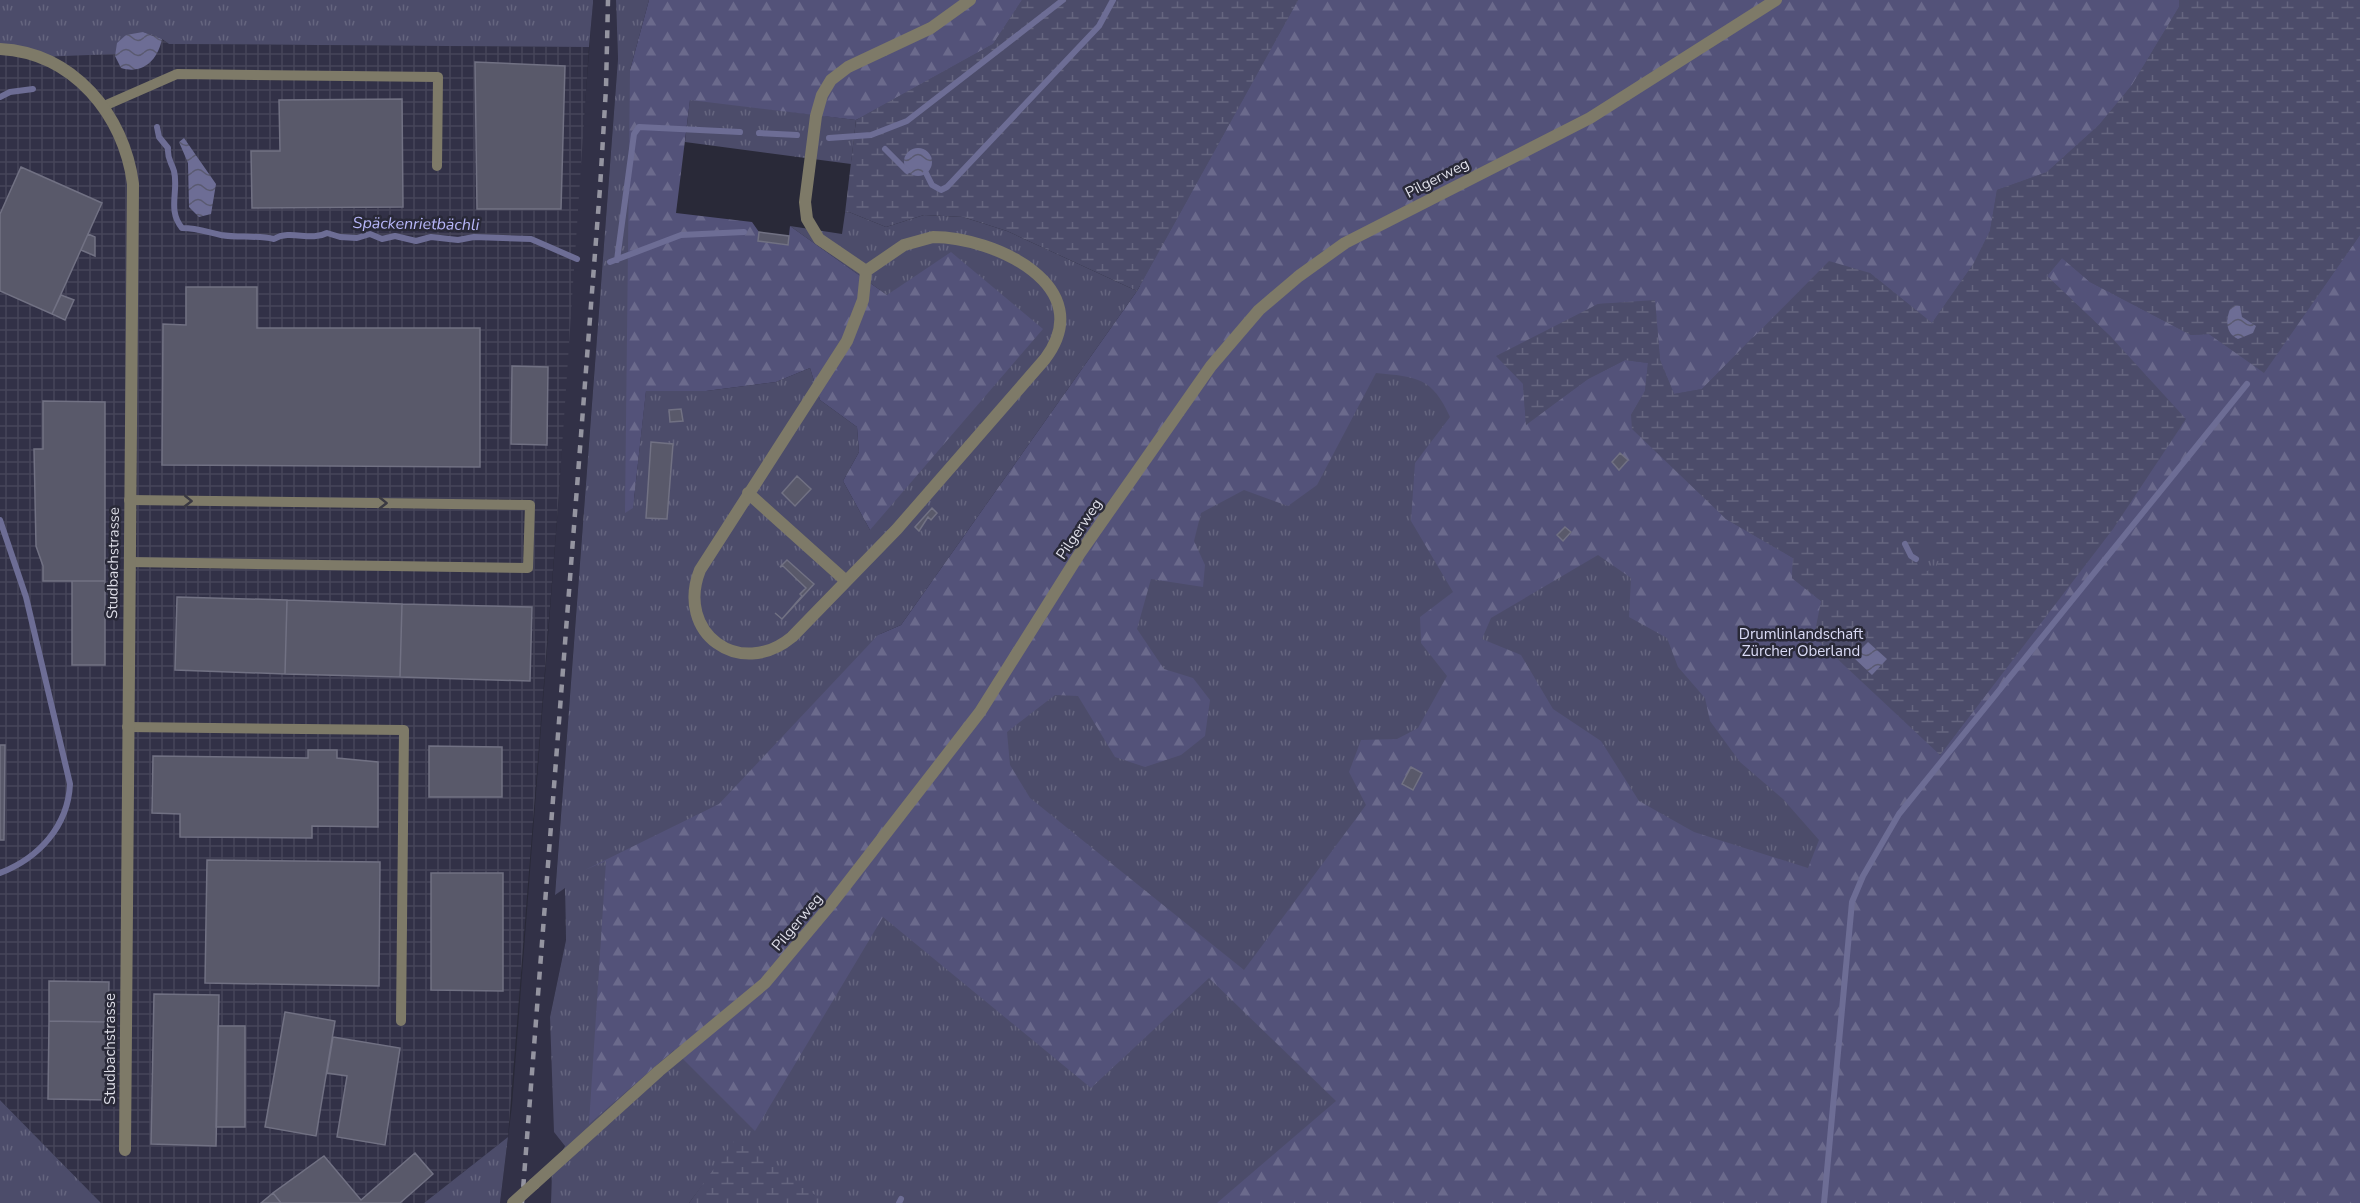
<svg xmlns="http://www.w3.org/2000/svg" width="2360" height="1203" viewBox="0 0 2360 1203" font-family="'Nunito Sans',sans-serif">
	<defs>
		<pattern id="industrial-grid" width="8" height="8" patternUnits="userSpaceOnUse" patternTransform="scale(1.5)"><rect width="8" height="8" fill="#323147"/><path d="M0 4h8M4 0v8" fill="none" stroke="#464559"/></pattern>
		<pattern id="grass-tufts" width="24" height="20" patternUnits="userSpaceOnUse" patternTransform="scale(1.5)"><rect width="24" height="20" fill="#4c4c6a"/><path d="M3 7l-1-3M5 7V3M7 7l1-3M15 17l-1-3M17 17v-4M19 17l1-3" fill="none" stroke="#65657f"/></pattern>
		<pattern id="forest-firs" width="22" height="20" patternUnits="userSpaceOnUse" patternTransform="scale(1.5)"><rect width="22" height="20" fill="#535279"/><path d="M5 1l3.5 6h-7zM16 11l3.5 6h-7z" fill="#6b6a8c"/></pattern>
		<pattern id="wetland-marsh" width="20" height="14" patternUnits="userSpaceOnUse" patternTransform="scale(1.5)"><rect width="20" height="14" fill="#4c4c6a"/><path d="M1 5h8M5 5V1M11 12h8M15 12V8" fill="none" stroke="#65657f"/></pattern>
		<pattern id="water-waves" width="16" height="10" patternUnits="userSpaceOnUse" patternTransform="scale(1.5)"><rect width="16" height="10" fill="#6d6d95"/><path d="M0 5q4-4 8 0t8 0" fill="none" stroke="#5a5a71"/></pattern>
	</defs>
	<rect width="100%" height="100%" fill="#292938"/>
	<!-- built -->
	<path fill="#323147" d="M 593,0 L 616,0 L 618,59 L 555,894 L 565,887 L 566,940 L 550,1017 L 565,1145 L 552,1167 L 551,1203 L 500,1203 L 512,1105 L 559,493 L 572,271 Z"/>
	<!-- industrial -->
	<path fill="url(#industrial-grid)" d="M 143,32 L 162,39 L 169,44 L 589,47 L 559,493 L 508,1137 L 424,1203 L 101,1203 L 0,1100 L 0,49 L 115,54 Z"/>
	<!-- grass -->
	<path fill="url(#grass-tufts)" d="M 0,0 L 593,0 L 593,3 L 589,47 L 169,44 L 162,39 L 143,32 L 115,54 L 38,57 L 0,49 Z
		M 616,0 L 649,0 L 630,70 L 642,387 L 633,508 L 646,390 L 706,391 L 776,382 L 810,368 L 820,400 L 857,427 L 859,452 L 843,481 L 870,530 L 887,295 L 790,226 L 842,234 L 845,213 L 849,212 L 886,227 L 924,215 L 963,217 L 1007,231 L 1137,291 L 901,625 L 878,635 L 908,627 L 1147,290 L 861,123 L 857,116 L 995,0 L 2360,0 L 2360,1203 L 746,1203 L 712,1173 L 689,1203 L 551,1203 L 552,1167 L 565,1146 L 554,1132 L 550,1017 L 566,940 L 565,888 L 555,895 L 618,59 Z
		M 690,99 L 856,120 L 851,164 L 685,142 Z
		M 0,1100 L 101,1203 L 0,1203 Z
		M 508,1137 L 500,1203 L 424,1203 Z"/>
	<!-- forest -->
	<path fill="url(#forest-firs)" fill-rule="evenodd" d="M 649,0 L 1022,0 L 993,44 L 856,120 L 690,100 L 676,213 L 752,222 L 759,232 L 758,241 L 788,245 L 790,226 L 887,295 L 951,252 L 1043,329 L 870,530 L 843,481 L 859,452 L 857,427 L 820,400 L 810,368 L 776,382 L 706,391 L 646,391 L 633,508 L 625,513 L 630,70 Z
		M 1298,0 L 2179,0 L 2179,7 L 2132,85 L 2099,125 L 2047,172 L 1997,190 L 1990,231 L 1974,263 L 1932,323 L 1870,273 L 1752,338 L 1702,389 L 1674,394 L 1660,360 L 1655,301 L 1598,304 L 1559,325 L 1523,384 L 1526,424 L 1588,379 L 1625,360 L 1648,363 L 1645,391 L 1631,415 L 1726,519 L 1793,558 L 1792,578 L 1821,601 L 1940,755 L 2007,665 L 2112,338 L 2047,276 L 2062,258 L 2090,282 L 2191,335 L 2209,334 L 2264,372 L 2360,235 L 2360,1203 L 1217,1203 L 1336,1101 L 1209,978 L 1091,1088 L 883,917 L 755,1131 L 674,1050 L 589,1124 L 606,861 L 585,870 L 719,804 L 878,635 L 901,625 L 1137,291 ZM 1376,373 C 1417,377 1432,377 1450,417 L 1415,463 L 1411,521 L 1453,592 L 1420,617 L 1421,643 L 1447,676 L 1418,728 L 1397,739 L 1361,740 L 1349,772 L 1366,805 L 1244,970 L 1030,798 L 1010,765 L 1007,732 L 1055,695 L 1078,696 L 1115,757 L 1145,767 L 1181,755 L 1205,736 L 1210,700 L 1193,678 L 1164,669 L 1137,629 L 1151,579 L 1203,587 L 1205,565 L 1194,541 L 1201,513 L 1244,490 L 1288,506 L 1317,485 ZM 1598,555 L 1631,578 L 1629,617 L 1667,638 L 1678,667 L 1705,698 L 1710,721 L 1740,762 L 1783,799 L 1819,840 L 1808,868 L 1694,832 L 1639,801 L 1601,741 L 1553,709 L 1521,655 L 1482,639 L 1491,618 Z"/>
	<!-- wetland -->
	<path fill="url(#wetland-marsh)" fill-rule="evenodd" d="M 1022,0 L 1298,0 L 1137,291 L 1007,231 L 963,217 L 924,215 L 886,227 L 849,212 L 845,213 L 856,120 L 993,44 Z
		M 2179,0 L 2360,0 L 2360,235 L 2264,373 L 2209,334 L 2191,335 L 2090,282 L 2062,258 L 2047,276 L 2112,338 L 2186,419 L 2113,529 L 1940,755 L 1814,637 L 1821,601 L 1792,578 L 1793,558 L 1726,519 L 1632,429 L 1631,415 L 1645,391 L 1648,363 L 1625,360 L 1588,379 L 1526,425 L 1523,384 L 1496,356 L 1598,304 L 1655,300 L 1660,360 L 1674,394 L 1702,389 L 1829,261 L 1870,273 L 1932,323 L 1974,263 L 1990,231 L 1997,190 L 2047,172 L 2099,125 L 2132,85 L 2179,7 ZM 2235,305 L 2240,306 L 2243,318 L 2256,326 L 2252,334 L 2240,338 L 2227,319 L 2231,308 ZM 1930,544 L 1941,556 L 1937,566 L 1927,571 L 1918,566 L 1916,559 L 1923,546 Z
		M 737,1137 L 774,1167 L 827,1203 L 689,1203 Z"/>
	<!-- water -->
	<path fill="url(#water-waves)" d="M 143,32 L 162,39 C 158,59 144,75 121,68 L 115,56 L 117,43 L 126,35 Z
		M 184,138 L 216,184 L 211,214 L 199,217 L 189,207 L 188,163 L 179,142 Z
		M904 162a14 14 0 1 1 28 0a14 14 0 1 1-28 0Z
		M 2235,305 L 2240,306 L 2242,317 L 2256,326 L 2253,333 L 2238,339 C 2225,333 2226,320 2230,309 Z
		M 1868,642 L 1887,659 L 1872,675 L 1853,657 Z"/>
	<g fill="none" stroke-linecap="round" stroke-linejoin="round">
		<!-- stream -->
		<path stroke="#6d6d95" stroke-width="6" d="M 0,97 L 10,92 L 33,89
			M 157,127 L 159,137 L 168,148 C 167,159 171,161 174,171 C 179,191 167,210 182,228 C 197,228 207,232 221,235 C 238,238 256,235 274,239 C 291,229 310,242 327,233 L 340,237 L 357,238 L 370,234 L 382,239 L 395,236 L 416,241 L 431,237 L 458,240 L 474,237 L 531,239 L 577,259
			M 759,133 L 797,135
			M 829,138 L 871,135 L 907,121 L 1063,0
			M 885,149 L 907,171
			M 926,173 L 932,185 L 941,190 L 947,187 L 1099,26 L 1113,0
			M 617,260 L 634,134 L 639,127 L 740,132
			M 610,262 L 681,235 L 744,232
			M 0,520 L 26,597 L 70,784 C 68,826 39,858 0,873
			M 1905,544 L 1911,556 L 1916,559
			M 899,1203 L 901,1199
			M 1824,1203 L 1852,902 L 1863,876 L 1899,814 L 2247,384"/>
	</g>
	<!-- building -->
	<path fill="#59596a" stroke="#717183" stroke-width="1.5" d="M 475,62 L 565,66 L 561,209 L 477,209 Z
		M 402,99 L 403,207 L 252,208 L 251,151 L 280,151 L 279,100 Z
		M 21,167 L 102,203 L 52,314 L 0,291 L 0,214 Z
		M 759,232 L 789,236 L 788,245 L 758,241 Z
		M 88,234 L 95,237 L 95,256 L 81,250 Z
		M 186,287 L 257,287 L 257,328 L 480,328 L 480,467 L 162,465 L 163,324 L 186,325 Z
		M 61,295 L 74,300 L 65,320 L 52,314 Z
		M 512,366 L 548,367 L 547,445 L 511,444 Z
		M 43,401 L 105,402 L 105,581 L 43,581 L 43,566 L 36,546 L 34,449 L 43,449 Z
		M 681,409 L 683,421 L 670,422 L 669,410 Z
		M 651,442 L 673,444 L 667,519 L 646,518 Z
		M 1620,453 L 1628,460 L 1619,470 L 1612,462 Z
		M 797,476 L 811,489 L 795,506 L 782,493 Z
		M 932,508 L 937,513 L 931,520 L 928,517 L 919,531 L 915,527 Z
		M 1565,527 L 1571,532 L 1563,541 L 1557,535 Z
		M 787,560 L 814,584 L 782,619 L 775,613 L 782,619 L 802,596 L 800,594 L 806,588 L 783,566 L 780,567 Z
		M 72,581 L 105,581 L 105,665 L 72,665 Z
		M 177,597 L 287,600 L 285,674 L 175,670 Z
		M 287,600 L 402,604 L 400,677 L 285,674 Z
		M 402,604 L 532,607 L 530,681 L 400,677 Z
		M 0,745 L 5,745 L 4,840 L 0,840 Z
		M 429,746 L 502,747 L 502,797 L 429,797 Z
		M 308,750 L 337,750 L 337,758 L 378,762 L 378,827 L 312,826 L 312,838 L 180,837 L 180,814 L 152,813 L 153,756 L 308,758 Z
		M 1411,767 L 1422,773 L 1413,790 L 1402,784 Z
		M 207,860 L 380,862 L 379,986 L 205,983 Z
		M 431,873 L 503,873 L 503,991 L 431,990 Z
		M 49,981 L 109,982 L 108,1022 L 49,1021 Z
		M 154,994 L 219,995 L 216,1146 L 151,1144 Z
		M 285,1012 L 335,1021 L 316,1136 L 265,1127 Z
		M 49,1021 L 108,1022 L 108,1100 L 48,1099 Z
		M 218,1026 L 245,1026 L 245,1127 L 216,1127 Z
		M 333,1037 L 400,1048 L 385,1145 L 337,1137 L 347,1076 L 327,1073 Z
		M 415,1153 L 433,1174 L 400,1203 L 281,1203 L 273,1193 L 324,1156 L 361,1200 Z
		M 273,1193 L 281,1203 L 261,1203 Z"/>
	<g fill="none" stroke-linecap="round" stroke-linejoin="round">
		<!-- service -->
		<path stroke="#7e7a68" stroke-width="10" d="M 104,106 L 177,74 L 438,77 L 437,166
			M 129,562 L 528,568 L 530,505 L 129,500
			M 127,727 L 404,730 L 401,1021"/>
		<!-- minor -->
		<path stroke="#7e7a68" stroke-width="12" d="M 0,49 C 74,53 124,115 133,184 L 125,1150
			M 933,237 C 994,237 1100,286 1045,359 L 897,529 L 792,637 C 740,680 675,633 700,570 L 847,341 L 863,300 L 866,271 L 904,245 Z
			M 866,271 L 819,239 L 807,219 L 805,202 L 816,116 L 822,95 L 831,80 L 848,67 L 931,28 L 970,0
			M 748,493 L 846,581
			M 534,1184 L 659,1071 L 765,983 L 832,903 L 980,712 L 1080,553 L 1211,366 L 1259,310 L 1299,276 L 1345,243 L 1590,118 L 1776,0"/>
		<!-- rail -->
		<path stroke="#9494a0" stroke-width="4.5" stroke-dasharray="8 8" stroke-linecap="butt" d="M 522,1203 L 600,188 L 606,88 L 608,0"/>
		<!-- minor-bridge -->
		<path stroke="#7e7a68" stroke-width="12" d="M 513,1203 L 534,1184"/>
	</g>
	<!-- one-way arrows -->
	<defs><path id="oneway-chevron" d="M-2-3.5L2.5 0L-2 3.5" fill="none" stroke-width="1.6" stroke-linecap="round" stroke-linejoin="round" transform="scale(1.5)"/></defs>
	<g stroke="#3a3942">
		<use href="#oneway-chevron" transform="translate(188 501) rotate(1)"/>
		<use href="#oneway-chevron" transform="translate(383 503) rotate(1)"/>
	</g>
	<g text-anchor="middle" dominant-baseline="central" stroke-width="5" stroke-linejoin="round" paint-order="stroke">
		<!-- street labels -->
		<g font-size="15" fill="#dfdfe9" stroke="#292938">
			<text transform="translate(1437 178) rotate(-27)">Pilgerweg</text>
			<text transform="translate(1079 529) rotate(-56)">Pilgerweg</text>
			<text transform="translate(113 563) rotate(-89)">Studbachstrasse</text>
			<text transform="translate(797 922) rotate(-50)">Pilgerweg</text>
			<text transform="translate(110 1049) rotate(-90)">Studbachstrasse</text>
		</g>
		<!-- park labels -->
		<g font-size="15" fill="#dadbf6" stroke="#292938">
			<text x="1801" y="634">Drumlinlandschaft<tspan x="1801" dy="17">Zürcher Oberland</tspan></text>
		</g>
		<!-- water labels -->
		<g font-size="16" font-style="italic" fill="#b8b7f9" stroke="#292938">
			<text transform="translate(416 224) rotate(1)">Späckenrietbächli</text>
		</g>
	</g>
</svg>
